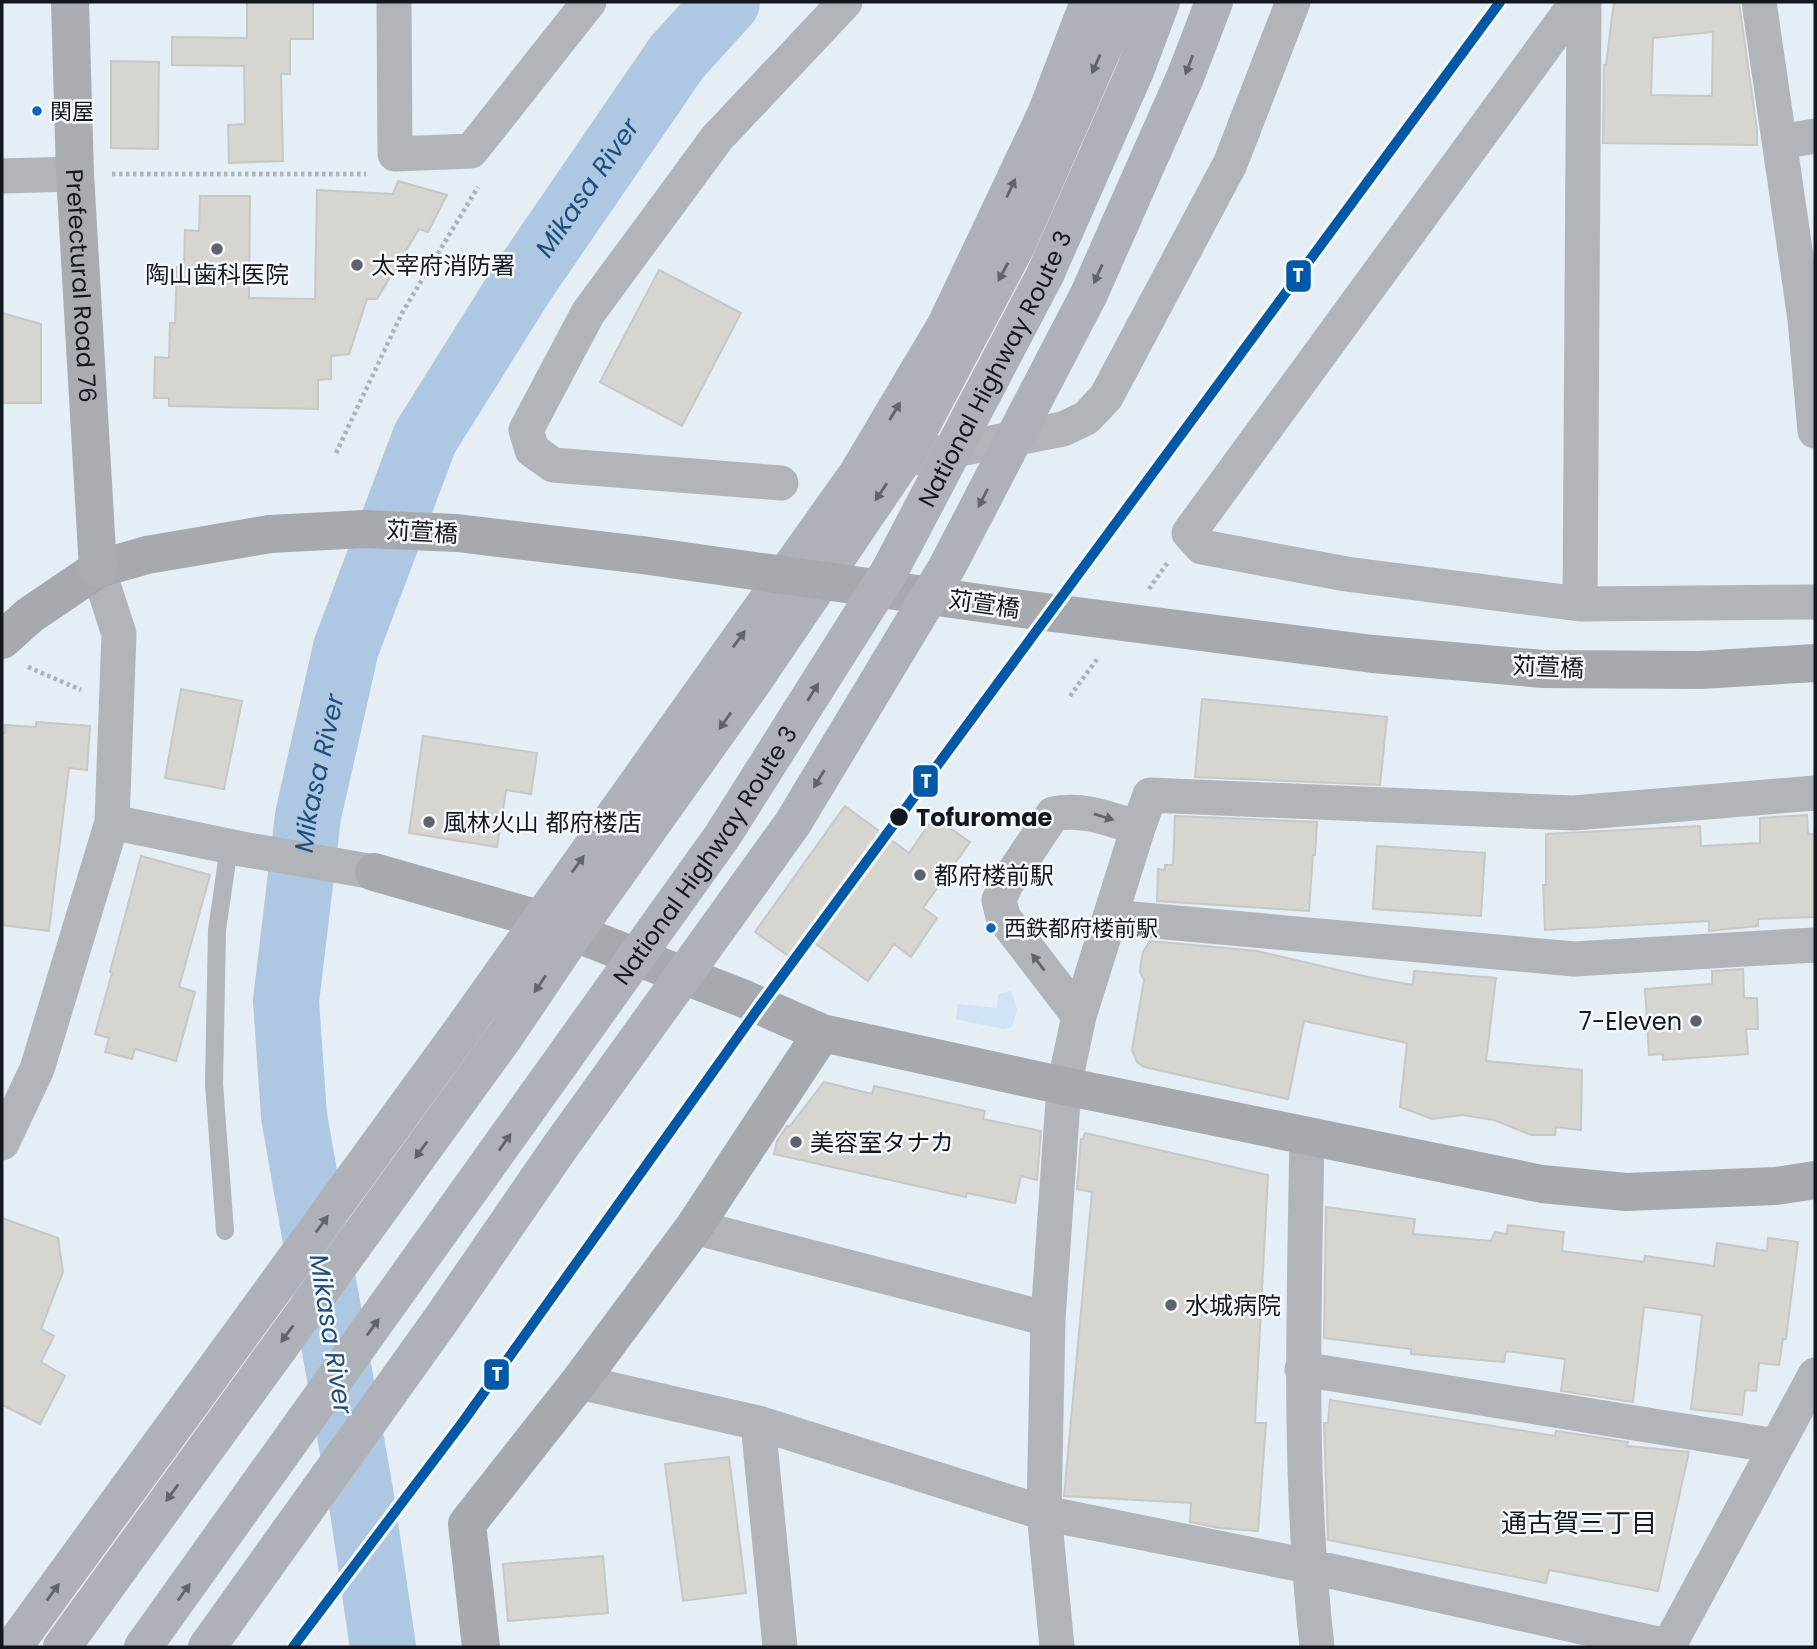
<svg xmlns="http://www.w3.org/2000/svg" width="1817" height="1649" viewBox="0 0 1817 1649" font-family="Poppins,'Noto Sans JP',sans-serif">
	<rect width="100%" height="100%" fill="#e5edf5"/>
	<!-- green -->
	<path fill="#d1e3f6" d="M 1011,991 L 1017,1010 L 1012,1027 L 1003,1029 L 956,1019 L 958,1004 L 997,1008 L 998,994 Z"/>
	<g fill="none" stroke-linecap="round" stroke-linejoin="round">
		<!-- river -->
		<path stroke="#aec8e4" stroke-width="66" id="s1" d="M 383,1647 L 361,1497 L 294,1116 L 286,1001 L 308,816 L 346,648 L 425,438 L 522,283 L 677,57 L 727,2"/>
	</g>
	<!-- building -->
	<path fill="#d6d5d0" stroke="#c6c8c7" stroke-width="2" fill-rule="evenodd" d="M 247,2 L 313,2 L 313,39 L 290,39 L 290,74 L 281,74 L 283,161 L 229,163 L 228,125 L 245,124 L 244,66 L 172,65 L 172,37 L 247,38 Z
		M 1614,2 L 1739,2 L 1757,130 L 1757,145 L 1603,143 L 1604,65 L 1606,65 ZM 1713,32 L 1712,96 L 1651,95 L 1653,38 Z
		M 111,61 L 159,62 L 158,149 L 111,148 Z
		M 398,181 L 447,195 L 428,232 L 419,229 L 377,299 L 367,299 L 349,354 L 331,356 L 331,379 L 318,380 L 318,409 L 169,406 L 169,398 L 154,398 L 155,357 L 169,358 L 170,323 L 175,323 L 177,267 L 184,267 L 185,230 L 199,231 L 200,196 L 250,196 L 249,298 L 315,299 L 317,190 L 393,194 Z
		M 659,270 L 741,313 L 682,426 L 600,382 Z
		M 2,313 L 41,324 L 41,403 L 2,403 Z
		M 181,689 L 242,701 L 224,789 L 165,778 Z
		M 1202,699 L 1387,717 L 1380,785 L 1195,777 Z
		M 36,722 L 90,726 L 87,770 L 69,768 L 49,931 L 2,925 L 2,733 L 5,733 L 5,725 L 36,727 Z
		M 423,736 L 537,753 L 531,794 L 506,790 L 497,847 L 409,833 Z
		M 845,806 L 909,853 L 934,817 L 970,842 L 923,908 L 937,918 L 911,957 L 894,944 L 868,981 L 806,937 L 791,958 L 755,932 Z
		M 1807,815 L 1808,834 L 1815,834 L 1815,917 L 1758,919 L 1758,926 L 1709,931 L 1709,921 L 1545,930 L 1543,885 L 1546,885 L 1546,834 L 1700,826 L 1701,846 L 1760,843 L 1760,818 Z
		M 1175,816 L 1317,822 L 1315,855 L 1313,855 L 1309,911 L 1157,901 L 1158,869 L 1165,870 L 1165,865 L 1173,865 Z
		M 1377,846 L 1485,853 L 1481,916 L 1373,909 Z
		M 141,856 L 210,875 L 179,987 L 195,992 L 176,1061 L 135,1049 L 132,1059 L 105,1052 L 109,1038 L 95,1034 L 112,973 L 110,972 Z
		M 1150,941 L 1257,951 L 1368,977 L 1413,985 L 1414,971 L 1496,978 L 1486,1061 L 1582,1070 L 1581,1130 L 1556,1127 L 1555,1135 L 1531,1135 L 1494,1120 L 1462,1115 L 1432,1119 L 1400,1107 L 1407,1043 L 1304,1021 L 1288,1099 L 1144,1067 L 1137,1062 L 1132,1050 L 1144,980 L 1140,972 L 1141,962 L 1143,952 Z
		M 1743,969 L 1744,998 L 1757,998 L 1758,1029 L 1746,1029 L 1748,1054 L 1663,1060 L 1663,1054 L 1649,1055 L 1645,989 L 1712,984 L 1712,971 Z
		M 824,1082 L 872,1094 L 874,1086 L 985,1111 L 983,1119 L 1041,1131 L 1037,1180 L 1021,1176 L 1015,1203 L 967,1193 L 966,1197 L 774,1154 L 777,1141 L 787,1126 L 790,1126 Z
		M 1085,1133 L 1268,1175 L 1255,1423 L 1266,1423 L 1258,1531 L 1219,1528 L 1190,1522 L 1191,1503 L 1064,1496 L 1092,1192 L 1077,1189 L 1081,1139 L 1083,1139 Z
		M 1326,1207 L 1415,1219 L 1413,1234 L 1491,1241 L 1495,1232 L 1507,1234 L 1508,1225 L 1564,1232 L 1562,1251 L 1644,1262 L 1645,1256 L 1714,1266 L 1717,1243 L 1767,1251 L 1768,1238 L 1798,1242 L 1786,1339 L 1783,1339 L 1779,1365 L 1759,1363 L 1756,1391 L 1745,1390 L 1742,1415 L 1691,1409 L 1702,1315 L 1644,1307 L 1633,1402 L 1561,1391 L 1565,1359 L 1506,1351 L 1504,1362 L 1411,1354 L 1411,1349 L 1324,1338 Z
		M 2,1218 L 58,1238 L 63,1272 L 41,1329 L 54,1336 L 41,1362 L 65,1376 L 40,1424 L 2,1405 Z
		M 1330,1400 L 1555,1436 L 1556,1431 L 1628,1442 L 1627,1446 L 1689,1452 L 1658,1591 L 1549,1570 L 1546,1583 L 1328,1540 L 1324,1423 L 1328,1423 Z
		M 729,1457 L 746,1593 L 683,1601 L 665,1464 Z
		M 603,1556 L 608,1613 L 508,1621 L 503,1564 Z"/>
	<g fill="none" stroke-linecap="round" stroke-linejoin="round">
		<!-- path -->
		<path stroke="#afb2b6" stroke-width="4.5" stroke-dasharray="3.5 3.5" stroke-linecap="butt" d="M 112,174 L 366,174
			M 336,453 L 402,313 L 478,187
			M 1149,589 L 1168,562
			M 28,667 L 81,690
			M 1070,696 L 1098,658"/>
		<!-- lane -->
		<path stroke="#b1b4b8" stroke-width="18" d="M 225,1231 L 214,1084 L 217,930 L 229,847"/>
		<!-- street -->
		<path stroke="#b1b4b8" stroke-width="35" d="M 394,2 L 395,154 L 471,151 L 589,2
			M 1577,2 L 1189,533 L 1202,547 L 1346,574 L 1580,604 L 1815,602
			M 1759,2 L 1805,319 L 1815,431
			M 1781,142 L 1815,136
			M 2,176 L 75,174
			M 903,460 L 1063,429 L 1086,418 L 1106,397 L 1230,164 L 1293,2
			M 781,483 L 553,465 L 532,450 L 526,430 L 588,313 L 717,138 L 845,2
			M 1580,604 L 1584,2
			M 112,822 L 242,849 L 374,872
			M 1138,828 L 1150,795 L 1573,813 L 1815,793
			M 1110,917 L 1574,959 L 1815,945
			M 1307,1137 C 1304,1307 1298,1478 1317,1647
			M 2,1143 L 37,1069 L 112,822 L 119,634 L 98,569
			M 694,1227 L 1048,1319
			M 1302,1369 L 1776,1446
			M 579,1382 L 758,1423 L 1044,1513 L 1308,1566 L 1672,1647
			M 758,1423 L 780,1647
			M 1057,1647 L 1044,1513 L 1048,1319 L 1064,1086 L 1079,1016 L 1138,828 C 1109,819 1084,808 1053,814 L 1006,884 L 999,900 L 1003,917 L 1079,1016
			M 1668,1647 L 1815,1375"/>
		<!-- secondary -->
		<path stroke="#a6aaae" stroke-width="38" d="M 2,640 L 30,615 L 98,569 L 147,555 L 270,534
			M 1700,670 L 1815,663
			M 374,872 L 539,919 L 742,998 L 822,1033 L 1064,1086 L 1542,1184 L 1626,1192 L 1776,1186 L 1815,1180
			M 481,1647 L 467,1524 L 579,1382 L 694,1227 L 822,1033"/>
		<!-- primary -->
		<path stroke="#a9adb2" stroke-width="38" id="s2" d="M 70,2 L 75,174 L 98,569"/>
		<!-- highway -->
		<path stroke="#aeb2b8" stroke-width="38" d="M 13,1647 L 468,1022 L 858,473 L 946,325 L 1046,114 L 1089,2
			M 62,1647 L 505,1036 L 575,932 L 752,683 L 903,460 L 1016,246 L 1123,2"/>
		<!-- secondary-bridge -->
		<path stroke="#a6aaae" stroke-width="38" d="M 270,534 L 365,529 L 457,533 L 642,555 L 1022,609 L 1373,654 L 1543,669 L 1700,670"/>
		<!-- highway-bridge -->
		<g stroke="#aeb2b8" stroke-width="38">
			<path id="s3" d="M 143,1647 L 723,835 L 889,572 L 1045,275 L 1135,71 L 1161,2"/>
			<path d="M 207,1647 L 443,1317 L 560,1147 L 793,823 L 947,567 L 1089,294 L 1186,75 L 1214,2"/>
		</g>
		<defs>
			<path id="rail-1" d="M 293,1647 L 462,1423 L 760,1006 L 1500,2"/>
		</defs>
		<!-- rail-1 casing -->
		<use href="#rail-1" stroke="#f5f8fc" stroke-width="16"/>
		<!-- rail-1 -->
		<use href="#rail-1" stroke="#0059a6" stroke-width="10"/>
	</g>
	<!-- one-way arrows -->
	<defs><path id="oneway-solid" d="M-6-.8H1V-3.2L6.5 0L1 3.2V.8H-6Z" transform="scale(1.75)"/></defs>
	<g fill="#60656c">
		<use href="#oneway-solid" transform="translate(1096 64) rotate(114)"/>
		<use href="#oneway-solid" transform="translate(1189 65) rotate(111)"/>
		<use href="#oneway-solid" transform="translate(1011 188) rotate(-65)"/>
		<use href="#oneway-solid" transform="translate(1003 272) rotate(118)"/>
		<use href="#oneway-solid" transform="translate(1098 274) rotate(114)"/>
		<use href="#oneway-solid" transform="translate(895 411) rotate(-59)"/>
		<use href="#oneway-solid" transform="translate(881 492) rotate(124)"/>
		<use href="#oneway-solid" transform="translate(983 498) rotate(117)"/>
		<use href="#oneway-solid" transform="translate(739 639) rotate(-54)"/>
		<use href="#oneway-solid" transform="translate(813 692) rotate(-58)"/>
		<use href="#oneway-solid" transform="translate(725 721) rotate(125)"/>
		<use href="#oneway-solid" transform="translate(819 779) rotate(121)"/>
		<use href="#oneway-solid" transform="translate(578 864) rotate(-54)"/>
		<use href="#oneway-solid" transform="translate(540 984) rotate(124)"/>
		<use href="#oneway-solid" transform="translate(505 1142) rotate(-55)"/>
		<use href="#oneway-solid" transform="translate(421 1150) rotate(126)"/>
		<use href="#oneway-solid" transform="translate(322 1224) rotate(-54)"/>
		<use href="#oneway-solid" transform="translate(373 1327) rotate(-54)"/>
		<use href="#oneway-solid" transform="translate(287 1334) rotate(126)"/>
		<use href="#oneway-solid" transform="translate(172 1493) rotate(126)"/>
		<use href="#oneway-solid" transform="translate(53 1592) rotate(-54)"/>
		<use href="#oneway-solid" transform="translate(184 1592) rotate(-54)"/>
	</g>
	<g fill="#62666c">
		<use href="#oneway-solid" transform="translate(1104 817) rotate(17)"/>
		<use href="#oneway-solid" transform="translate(1038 962) rotate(-127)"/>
	</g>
	<!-- markers -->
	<g fill="#0065bd" stroke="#f5f8fc" stroke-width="2.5">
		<circle cx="37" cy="111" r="6"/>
		<circle cx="991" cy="928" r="6"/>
	</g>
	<g fill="#5c636a" stroke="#f5f8fc" stroke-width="2.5">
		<circle cx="217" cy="249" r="7"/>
		<circle cx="357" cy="265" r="7"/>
		<circle cx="429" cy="822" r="7"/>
		<circle cx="920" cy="875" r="7"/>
		<circle cx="1696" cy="1021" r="7"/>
		<circle cx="796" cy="1142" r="7"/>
		<circle cx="1171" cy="1305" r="7"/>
	</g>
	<circle fill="#13181f" stroke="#f5f8fc" stroke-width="2.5" cx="899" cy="817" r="10"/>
	<g text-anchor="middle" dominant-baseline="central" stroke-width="5" stroke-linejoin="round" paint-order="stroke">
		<!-- bus labels -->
		<g font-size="22" fill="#13181f" stroke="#f5f8fc" text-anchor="start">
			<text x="50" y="111">関屋</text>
			<text x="1004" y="928">西鉄都府楼前駅</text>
		</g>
		<!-- poi labels -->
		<g font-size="24" fill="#13181f" stroke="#f5f8fc" text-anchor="start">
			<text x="371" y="265">太宰府消防署</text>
			<text x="217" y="274" text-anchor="middle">陶山歯科医院</text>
			<text x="443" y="822">風林火山 都府楼店</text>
			<text x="934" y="875">都府楼前駅</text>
			<text x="1682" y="1021" text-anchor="end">7-Eleven</text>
			<text x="810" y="1142">美容室タナカ</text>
			<text x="1185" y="1305">水城病院</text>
		</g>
		<!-- street labels -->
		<g font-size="24" fill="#13181f" stroke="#f5f8fc">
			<text stroke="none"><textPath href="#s2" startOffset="284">Prefectural Road 76</textPath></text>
			<text stroke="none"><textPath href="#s3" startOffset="1538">National Highway Route 3</textPath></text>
			<text transform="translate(422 532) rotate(3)">苅萱橋</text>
			<text transform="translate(984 604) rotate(8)">苅萱橋</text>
			<text transform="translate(1548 667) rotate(2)">苅萱橋</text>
			<text stroke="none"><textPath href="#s3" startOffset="971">National Highway Route 3</textPath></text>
		</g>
		<!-- stop labels -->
		<g font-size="24" font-weight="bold" fill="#13181f" stroke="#f5f8fc" text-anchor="start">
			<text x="916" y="817">Tofuromae</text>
		</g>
		<!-- water labels -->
		<g font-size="26" font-style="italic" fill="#1f4e7e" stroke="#f5f8fc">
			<text stroke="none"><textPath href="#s1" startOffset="1535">Mikasa River</textPath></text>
			<text stroke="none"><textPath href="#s1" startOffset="884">Mikasa River</textPath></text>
			<text transform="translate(331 1334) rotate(81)">Mikasa River</text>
		</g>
		<!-- neighbourhood labels -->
		<g font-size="26" fill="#13181f" stroke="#f5f8fc">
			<text x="1579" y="1523">通古賀三丁目</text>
		</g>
	</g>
	<g stroke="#f5f8fc" stroke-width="2.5">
		<rect x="1285" y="259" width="27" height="34" rx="7" fill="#0059a6"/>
		<rect x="912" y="764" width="27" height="34" rx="7" fill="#0059a6"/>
		<rect x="483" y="1358" width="27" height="33" rx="7" fill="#0059a6"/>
	</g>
	<g font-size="19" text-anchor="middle" font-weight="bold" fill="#fff">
		<text x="1298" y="282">T</text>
		<text x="926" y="788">T</text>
		<text x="497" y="1381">T</text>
	</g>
	<!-- border -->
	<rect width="1817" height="1649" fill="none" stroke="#13181f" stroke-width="7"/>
</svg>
